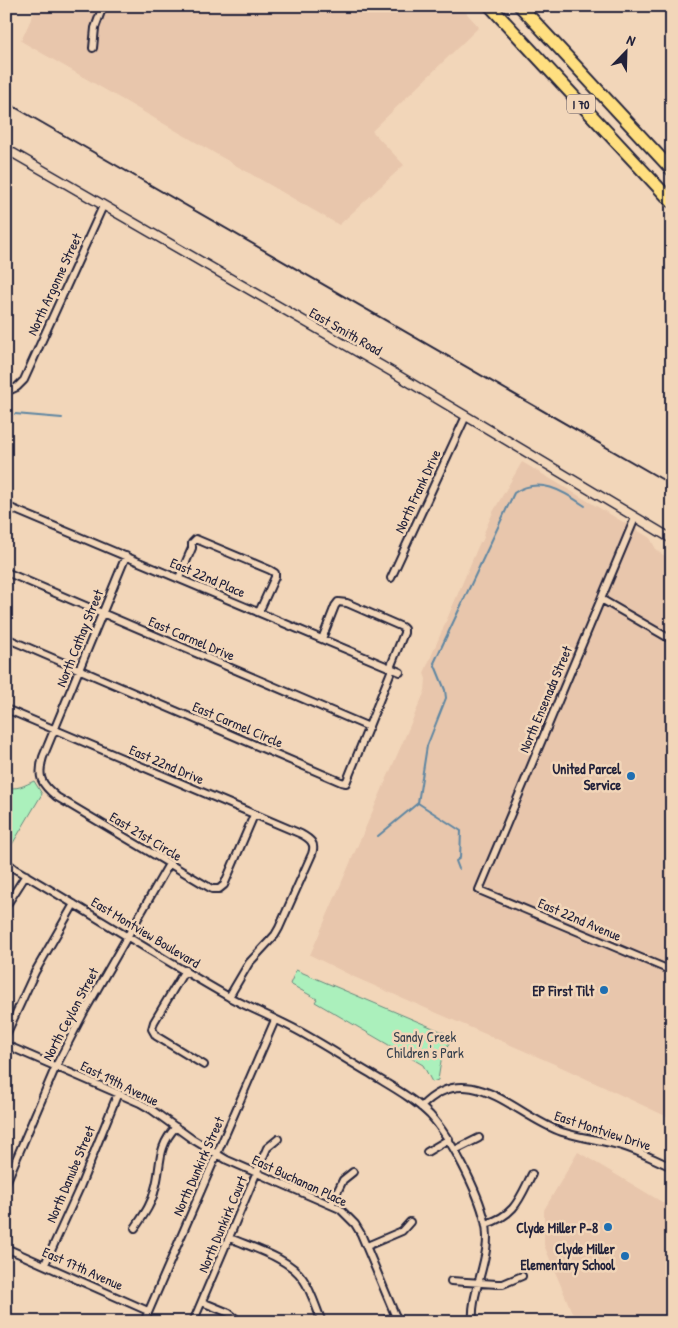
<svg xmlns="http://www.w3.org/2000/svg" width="678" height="1328" viewBox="0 0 678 1328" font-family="'Patrick Hand',sans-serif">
	<rect width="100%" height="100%" fill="#f2d6b9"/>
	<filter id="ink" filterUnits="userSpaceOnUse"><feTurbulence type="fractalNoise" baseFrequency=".02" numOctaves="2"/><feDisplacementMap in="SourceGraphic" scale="10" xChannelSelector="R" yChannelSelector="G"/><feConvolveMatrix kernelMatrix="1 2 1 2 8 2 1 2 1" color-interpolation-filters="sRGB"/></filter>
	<g filter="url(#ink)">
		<!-- built -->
		<path fill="#e8c6ac" d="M 37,6 L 460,6 L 479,27 L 372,131 L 404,165 L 339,225 L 21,41 Z
			M 522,462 L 650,538 L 657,551 L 672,560 L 672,1119 L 559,1066 L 354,977 L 310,955 L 425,691 L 426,679 L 424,673 L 480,542 L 482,542 L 484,537 L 483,535 L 493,512 Z
			M 578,1152 L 672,1208 L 672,1314 L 653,1322 L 576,1322 L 544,1245 L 544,1210 Z"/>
		<!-- green -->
		<path fill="#abf0bc" stroke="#66897c" d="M 34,781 L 42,794 L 7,853 L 6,786 C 16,791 25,785 34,781 Z
			M 296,970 L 452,1036 L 441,1061 L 438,1080 L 432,1082 L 423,1065 L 315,1002 L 317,999 L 290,984 Z"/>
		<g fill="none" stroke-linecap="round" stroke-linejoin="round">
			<!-- stream -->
			<path stroke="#5e86a2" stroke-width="2" d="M 15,414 L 62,418
				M 378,836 L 418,803
				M 459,869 L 456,861 L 460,858 L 461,831 L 418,803 L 427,746 L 446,698 L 445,690 L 434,663 L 514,493 C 539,476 563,491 585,506"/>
			<defs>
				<path id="minor" d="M 93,48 L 95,28 L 103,6
					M 6,392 L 17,387 L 24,380 L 103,206
					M 6,506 L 400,672
					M 635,518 L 479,890 L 672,971
					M 126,556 L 43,757 C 37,777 41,784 57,797 L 212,889 L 219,889 L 224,885 L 254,815
					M 6,572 L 369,727
					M 179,578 L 192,548 L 192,543 L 196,539 L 270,570 L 275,573 L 275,577 L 259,612
					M 391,578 L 466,416
					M 601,599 L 672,640
					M 6,638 L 341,782 L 346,783 L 392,669
					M 322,639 L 335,606 L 338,602 L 347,603 L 402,627 L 404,629 L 404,633 L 390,668
					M 6,709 L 301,834 C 310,839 316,843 312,854 L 279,928 L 275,935 L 249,963 L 229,997
					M 6,862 L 15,869 C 87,911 157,956 229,997 C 250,1008 272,1017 293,1028 C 320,1042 345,1059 371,1074 C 392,1087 413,1098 430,1115 C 451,1138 478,1191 485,1221 C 494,1255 470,1289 473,1322
					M 6,906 L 26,875
					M 185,970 L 154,1022 L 152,1029 L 156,1036 L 204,1065
					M 6,1035 L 35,972 L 74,904
					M 6,1045 L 140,1103 L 152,1110 L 192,1139 L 227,1160 L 340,1209 L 355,1224 L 361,1234 L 398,1322
					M 421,1107 C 469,1056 515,1116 562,1132 C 581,1138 603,1140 622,1146 C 639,1151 655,1160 672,1167
					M 455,1150 L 479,1138
					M 427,1152 L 449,1139
					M 6,1183 L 56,1066 L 83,1014 L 169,864
					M 331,1205 L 343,1180 L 353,1172
					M 486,1224 C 515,1215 519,1200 532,1174
					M 135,1228 C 143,1216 152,1204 155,1189 C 162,1165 156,1148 176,1127
					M 230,1238 C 253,1248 289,1258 303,1279 C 312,1292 316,1308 322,1322
					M 367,1246 L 402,1231 L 410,1222
					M 6,1248 L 148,1311
					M 45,1264 L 80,1187 L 118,1093
					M 451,1281 L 497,1284 L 503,1284 L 522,1276
					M 202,1302 L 229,1313 L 240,1322
					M 144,1322 L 275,1020
					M 193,1322 L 267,1148 L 278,1139
					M 381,1322 L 396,1316"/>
				<path id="tertiary" d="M 6,149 L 394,373 L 672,539"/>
				<path id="motorway" d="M 490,6 L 672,202
					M 520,6 L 672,170"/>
			</defs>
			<!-- minor casing -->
			<use href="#minor" stroke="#22223b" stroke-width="10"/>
			<!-- tertiary casing -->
			<use href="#tertiary" stroke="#22223b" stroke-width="11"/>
			<!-- motorway casing -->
			<use href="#motorway" stroke="#22223b" stroke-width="15"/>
			<!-- minor -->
			<use href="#minor" stroke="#f2d6b9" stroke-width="6"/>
			<!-- tertiary -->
			<use href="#tertiary" stroke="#f2d6b9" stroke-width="8"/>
			<!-- motorway -->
			<use href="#motorway" stroke="#ffdf80" stroke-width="11"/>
			<!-- rail -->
			<path stroke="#22223b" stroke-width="2" d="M 6,102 L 672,485"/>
		</g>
	</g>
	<!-- markers -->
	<g fill="#1f6fb2" stroke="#f2d6b9" stroke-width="2">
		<circle cx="631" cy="776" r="5"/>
		<circle cx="604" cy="990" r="5"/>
		<circle cx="608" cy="1227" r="5"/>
		<circle cx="625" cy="1256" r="5"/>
	</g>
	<g text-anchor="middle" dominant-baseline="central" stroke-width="5" stroke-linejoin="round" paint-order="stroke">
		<!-- shield labels -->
		<rect fill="#f2d6b9" stroke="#605861" stroke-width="1" x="567" y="94.5" width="28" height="19" rx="4"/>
		<g font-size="12" font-weight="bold" fill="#22223b">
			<text x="581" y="104">I 70</text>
		</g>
		<!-- street labels -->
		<g font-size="14" fill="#22223b" stroke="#f2d6b9">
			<text transform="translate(54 284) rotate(-65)">North Argonne Street</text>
			<text transform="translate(346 331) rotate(30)">East Smith Road</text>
			<text transform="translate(417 491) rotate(-65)">North Frank Drive</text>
			<text transform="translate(208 577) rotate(23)">East 22nd Place</text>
			<text transform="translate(79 638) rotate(-68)">North Cathay Street</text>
			<text transform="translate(192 638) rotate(23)">East Carmel Drive</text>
			<text transform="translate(545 699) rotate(-67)">North Ensenada Street</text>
			<text transform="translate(238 724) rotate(23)">East Carmel Circle</text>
			<text transform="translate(167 764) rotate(23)">East 22nd Drive</text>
			<text transform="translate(146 836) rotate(31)">East 21st Circle</text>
			<text transform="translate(580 919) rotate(23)">East 22nd Avenue</text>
			<text transform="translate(146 932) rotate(31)">East Montview Boulevard</text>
			<text transform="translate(70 1014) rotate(-62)">North Ceylon Street</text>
			<text transform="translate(120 1083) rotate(26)">East 19th Avenue</text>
			<text transform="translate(603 1130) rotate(18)">East Montview Drive</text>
			<text transform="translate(198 1166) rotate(-66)">North Dunkirk Street</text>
			<text transform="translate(70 1174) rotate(-67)">North Danube Street</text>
			<text transform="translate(300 1180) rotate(25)">East Buchanan Place</text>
			<text transform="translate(222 1224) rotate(-67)">North Dunkirk Court</text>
			<text transform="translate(83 1268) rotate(24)">East 17th Avenue</text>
		</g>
		<!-- poi labels -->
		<g font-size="14" font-weight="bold" fill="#22223b" stroke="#f2d6b9" text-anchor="end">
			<text x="621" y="768">United Parcel<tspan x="621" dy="16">Service</tspan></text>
			<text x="594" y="990">EP First Tilt</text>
			<text x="598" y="1227">Clyde Miller P-8</text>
			<text x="615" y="1248">Clyde Miller<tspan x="615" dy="16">Elementary School</tspan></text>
		</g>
		<!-- park labels -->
		<g font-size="14" fill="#37414e" stroke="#f2d6b9">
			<text x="425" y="1036">Sandy Creek<tspan x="425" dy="16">Children's Park</tspan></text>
		</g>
	</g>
	<!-- margin -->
	<rect width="678" height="1328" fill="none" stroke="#f2d6b9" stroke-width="25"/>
	<rect x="12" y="12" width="653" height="1303" fill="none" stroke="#22223b" stroke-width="2" filter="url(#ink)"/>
	<!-- north arrow -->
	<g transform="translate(626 52) rotate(23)" stroke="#f2d6b9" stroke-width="4" paint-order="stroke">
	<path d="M0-4L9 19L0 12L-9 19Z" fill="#22223b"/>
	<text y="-8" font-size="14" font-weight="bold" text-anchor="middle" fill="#22223b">N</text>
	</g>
</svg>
